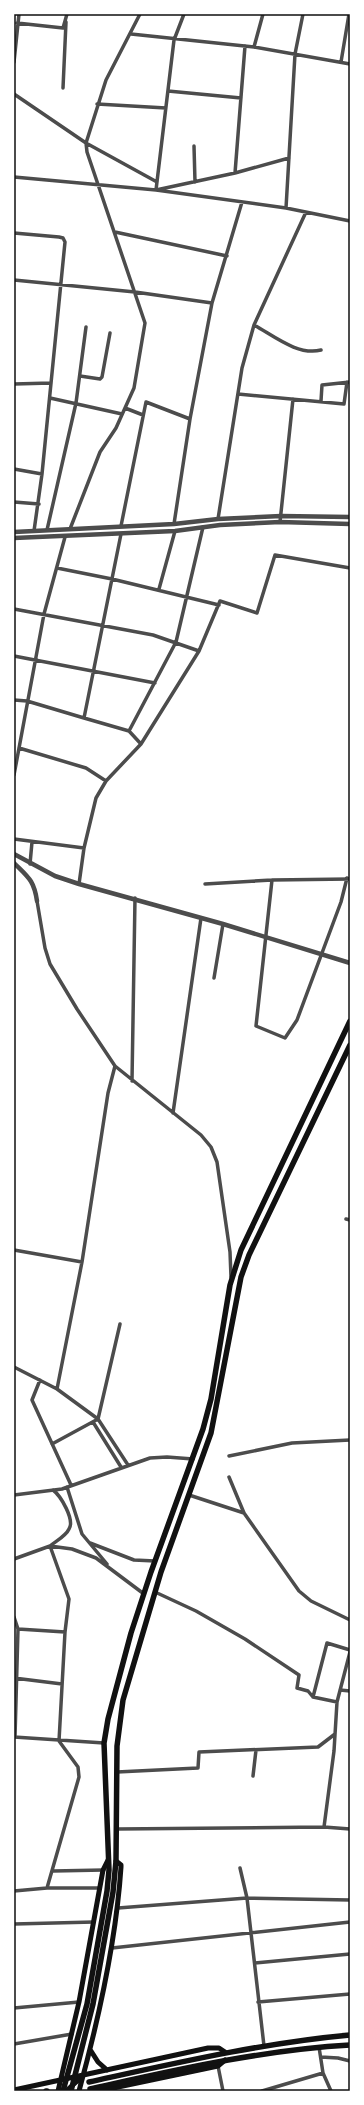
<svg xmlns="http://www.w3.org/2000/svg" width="364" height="2105" viewBox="0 0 364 2105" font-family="'Exo 2',sans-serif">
<rect width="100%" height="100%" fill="#fff"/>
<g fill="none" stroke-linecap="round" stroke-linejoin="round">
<path stroke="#4c4c4c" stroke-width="3.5" d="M184,14L174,40L156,190L235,173L289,158
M17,23L63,28L67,14
M131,34L254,47L350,64
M254,47L263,14
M14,62L19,14
M341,62L349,14
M63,88L66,22
M168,91L241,98
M14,94L86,143L157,182
M97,104L166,108
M194,146L195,182
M235,173L245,46
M14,177L156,190L286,208L350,221
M286,208L295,54L303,14
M115,232L227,256
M14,233L59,237L63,238L65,242L42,474L34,531
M14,280L135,292L212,303
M254,325C274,336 298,356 321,350
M80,376L100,379L102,377L110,333
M14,384L51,383
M238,394L344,404L347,382
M50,398L122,414
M321,401L322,385L350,382
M125,408L143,415
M14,469L42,474
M14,502L39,504
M218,519L242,368L254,325L306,212
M280,522L293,399
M174,524L190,419L212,303L242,202
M121,526L146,402L190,419
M70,529L100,452L116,428L134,388L145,323L87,152L86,143L106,80L140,14
M47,530L76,403L86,327
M57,568L112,579L219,605
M159,589L175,531
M14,609L153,635L199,651
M14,656L155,683
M14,700L27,701L84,718L121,534
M84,718L129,731L176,642L203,527
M129,731L141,744
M19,748L86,768L106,781
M14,775L44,614L65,537
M14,839L84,848
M30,864L32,842
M272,880L256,1026L285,1038L297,1020L341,902L347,878
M79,884L84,848L96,798L106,781L141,744L199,651L220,601L257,613L275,555L350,568
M205,884L272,880L350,879
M37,901L45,948L50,964L77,1009L115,1066
M214,978L223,924
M132,1081L135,898
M173,1113L201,918
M346,1219L350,1220
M14,1250L82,1262
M14,1367L57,1389L98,1419L128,1465
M40,1380L32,1400L71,1485
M57,1389L82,1262L108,1093L115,1066L201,1135L211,1147L217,1162L230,1252L231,1277
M93,1422L121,1467
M52,1444L98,1419L120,1324
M229,1456L292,1443L350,1440
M229,1477L244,1513L299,1591L311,1601L350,1620
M67,1487L82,1534L107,1564
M14,1495L62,1489L150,1458L167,1457L193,1459
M189,1495L244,1513
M90,1543L134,1560L155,1561
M14,1559L50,1546L72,1549L96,1558L144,1594
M155,1592L196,1611L245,1639L299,1675L297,1688L308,1691L313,1697L337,1702
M14,1617L18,1629L15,1737
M18,1629L65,1632
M14,1678L62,1684
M340,1690L350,1691
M313,1697L327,1643L350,1650
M14,1737L104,1743
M117,1772L198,1768L199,1752L318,1747L335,1734
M253,1776L256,1750
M324,1827L334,1751L337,1702L350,1652
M117,1829L324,1827L350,1829
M240,1868L247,1898L264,2046
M53,1871L104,1870
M47,1888L79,1777L78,1767L59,1741L65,1632L69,1599L50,1546C56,1541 66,1536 69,1529C75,1520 61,1496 53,1490
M14,1891L47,1888H100
M118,1908L247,1898L350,1900
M14,1924L94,1922
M112,1948L350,1922
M255,1963L350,1954
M258,2002L350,1994
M14,2008L79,2002
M14,2044L72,2034
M319,2047L323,2073L331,2091
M321,2057L338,2058L350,2061
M218,2066L223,2091
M262,2091L323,2073"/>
<path stroke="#4c4c4c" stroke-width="4.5" d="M14,532L174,524L218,519L281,516L350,517
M14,538L175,531L220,525L280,522L350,524
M14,854L55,876L79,884L223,924L350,963
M14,863C28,877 34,880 37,901"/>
<path stroke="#111" stroke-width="5" d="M91,2051L98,2062L107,2070
M14,2090L208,2048H219L225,2052
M58,2091L79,2002L103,1870L108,1860
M66,2091L83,2076
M79,2091C99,2018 116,1943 121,1867V1865L116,1861
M99,2091L218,2066L225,2060"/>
<path stroke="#111" stroke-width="5.5" d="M89,2082C176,2063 262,2043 350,2035
M90,2089C176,2070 261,2050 350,2045
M46,2091H47
M63,2091L87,2004L107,1891L109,1870L104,1743L108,1719L131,1633L151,1572L203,1429L211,1399L230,1285L241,1250L350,1021
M71,2091L93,2004L113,1892L116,1861L117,1746L123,1700L161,1572L211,1433L241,1277L249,1255L350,1045"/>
</g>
<rect width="364" height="2105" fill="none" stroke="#ffffff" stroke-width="30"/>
<rect x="15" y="15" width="334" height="2075" fill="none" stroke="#111" stroke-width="1.5"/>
</svg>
